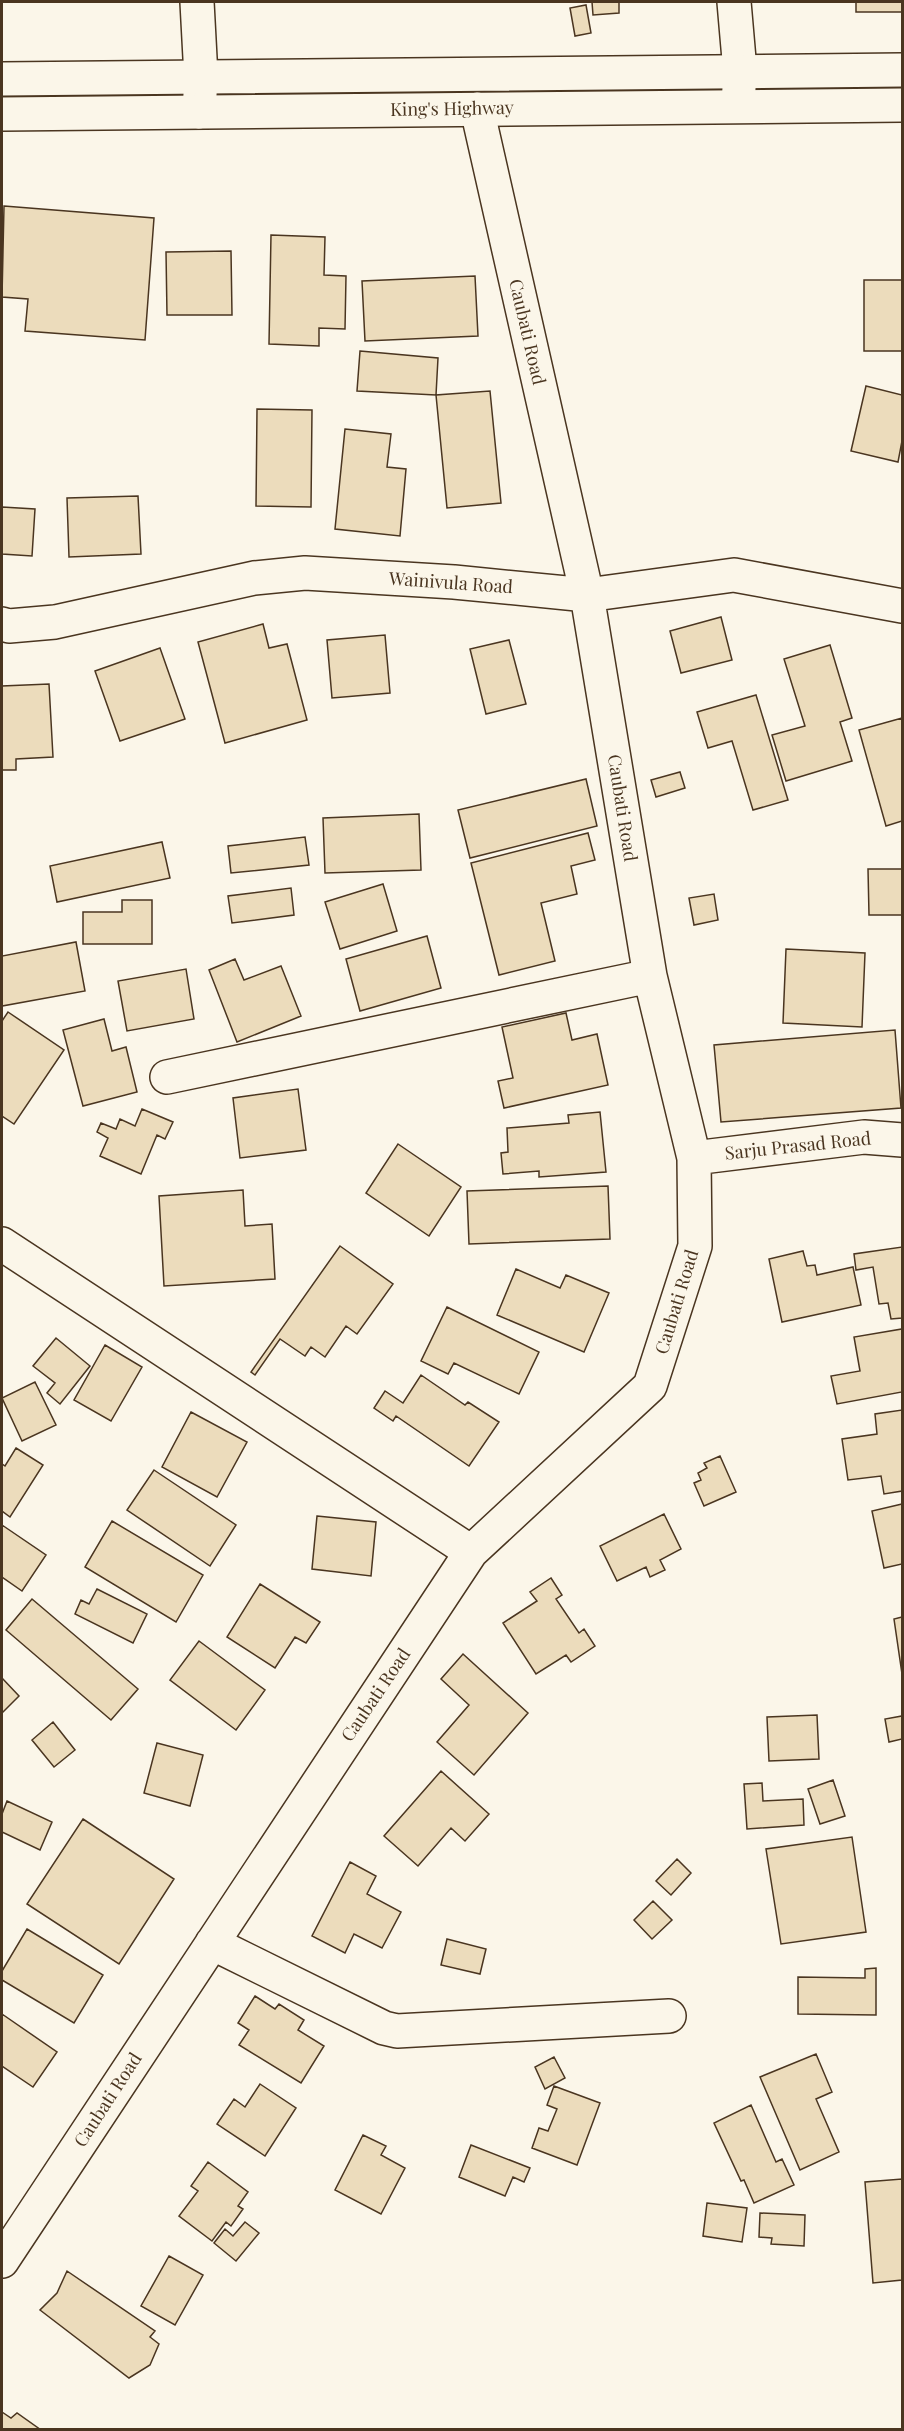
<svg xmlns="http://www.w3.org/2000/svg" width="904" height="2431" viewBox="0 0 904 2431" font-family="'Playfair Display',serif">
<rect width="100%" height="100%" fill="#fbf6e9"/>
<path fill="#ecdcbc" stroke="#4a3520" stroke-width="1.5" d="M592,2H619V13L593,15Z
M856,2H902V12H856Z
M586,5L591,33L575,36L570,8Z
M4,206L154,218L145,340L25,331L28,299L2,297Z
M271,235L325,237L324,275L346,276L345,329L319,328V346L269,344Z
M231,251L232,315H167L166,252Z
M475,276L478,336L365,341L362,281Z
M864,280H902V351H864Z
M360,351L438,358L436,395L357,391Z
M866,386L902,395V441L898,462L851,451Z
M490,391L501,503L447,508L436,395Z
M257,409L312,410L311,507L256,506Z
M345,429L391,434L387,467L406,469L400,536L335,529Z
M138,496L141,554L69,557L67,498Z
M2,507L35,509L32,556L2,554Z
M721,617L732,660L681,673L670,631Z
M263,624L269,648L287,644L307,720L225,743L198,642Z
M385,635L390,693L332,698L327,640Z
M509,640L526,704L486,714L470,649Z
M830,645L852,718L840,722L852,761L786,781L772,735L805,726L784,659Z
M160,648L185,719L120,741L95,671Z
M49,684L53,757L16,759V770H2V686Z
M756,695L788,800L753,810L732,741L708,748L697,712Z
M902,718V821L886,826L859,730Z
M680,772L685,788L656,797L651,780Z
M586,779L597,826L470,858L458,810Z
M419,814L421,870L325,873L323,818Z
M588,833L595,860L571,866L577,894L541,903L555,961L499,975L471,863Z
M305,837L309,865L231,873L228,846Z
M162,842L170,878L57,902L50,866Z
M868,869H902V915H869Z
M383,884L397,931L340,949L325,902Z
M291,888L294,915L232,923L228,896Z
M714,894L718,920L694,925L689,898Z
M122,900H152V944H83V912H122Z
M427,936L441,988L360,1011L346,959Z
M76,942L85,991L2,1006V956Z
M786,949L865,953L862,1027L783,1023Z
M235,959L244,980L281,966L301,1016L237,1042L209,970Z
M186,969L194,1019L127,1031L118,981Z
M8,1012L64,1050L14,1124L2,1116V1021Z
M566,1013L572,1040L597,1034L608,1085L504,1108L498,1081L513,1078L502,1027Z
M104,1019L112,1051L126,1047L137,1092L83,1106L63,1030Z
M895,1030L901,1108L721,1122L714,1045Z
M298,1089L306,1150L240,1158L233,1098Z
M142,1109L173,1122L165,1139L157,1135L141,1174L100,1156L108,1138L97,1132L101,1123L116,1129L120,1119L135,1126Z
M600,1112L606,1172L539,1177V1171L503,1174L501,1153L508,1152L507,1128L569,1123L568,1115Z
M398,1144L461,1187L429,1236L366,1193Z
M608,1186L610,1239L469,1244L467,1191Z
M243,1190L245,1226L272,1224L275,1279L164,1286L159,1196Z
M340,1246L393,1284L357,1334L346,1326L325,1357L311,1347L305,1356L280,1339L255,1375L251,1372Z
M902,1247V1318L891,1319L888,1303L879,1304L873,1267L856,1270L854,1254Z
M803,1251L807,1266L815,1265L817,1275L853,1267L861,1305L782,1322L769,1259Z
M516,1269L560,1288L566,1275L609,1293L584,1352L497,1315Z
M447,1307L539,1352L519,1394L454,1363L448,1374L421,1361Z
M902,1329V1392L837,1404L831,1376L860,1371L854,1337Z
M56,1338L90,1366L60,1404L47,1393L55,1383L33,1366Z
M105,1345L142,1367L111,1421L74,1400Z
M421,1375L465,1405L468,1402L499,1422L469,1466L396,1416L393,1421L374,1408L385,1391L403,1403Z
M35,1382L56,1425L22,1441L2,1398Z
M902,1410V1491L884,1494L881,1476L848,1480L842,1439L877,1434L875,1414Z
M191,1412L247,1442L217,1497L162,1467Z
M16,1448L43,1465L10,1517L2,1511V1464L5,1466Z
M720,1456L736,1492L704,1506L694,1483L701,1480L698,1473L707,1468L704,1463Z
M154,1470L236,1525L210,1566L127,1510Z
M902,1504V1564L884,1568L872,1511Z
M664,1514L681,1549L660,1560L665,1570L650,1577L646,1567L617,1581L600,1546Z
M317,1516L376,1522L371,1576L312,1569Z
M112,1521L203,1575L176,1622L85,1567Z
M2,1525L46,1555L22,1591L2,1577Z
M551,1578L562,1595L556,1599L579,1633L584,1629L595,1646L571,1662L566,1655L536,1674L503,1623L537,1601L530,1592Z
M260,1584L320,1622L306,1643L295,1637L275,1668L227,1637Z
M97,1589L147,1614L133,1643L75,1614L81,1600L89,1604Z
M32,1599L138,1689L111,1720L6,1630Z
M902,1617V1674L894,1619Z
M199,1641L265,1690L236,1730L170,1680Z
M463,1654L528,1713L474,1775L437,1742L469,1705L441,1679Z
M2,1678L19,1696L2,1713Z
M817,1715L819,1759L769,1761L767,1717Z
M902,1716V1739L889,1742L885,1719Z
M53,1722L75,1750L54,1767L32,1740Z
M157,1743L203,1755L190,1806L144,1793Z
M441,1771L489,1814L465,1841L451,1828L418,1866L384,1836Z
M833,1780L845,1816L820,1824L808,1789Z
M762,1783L763,1801L803,1799L804,1825L747,1829L744,1784Z
M7,1801L52,1822L40,1850L2,1832V1814Z
M83,1819L174,1879L119,1964L27,1904Z
M852,1837L866,1932L781,1944L766,1849Z
M677,1859L691,1873L671,1895L656,1881Z
M350,1862L376,1876L367,1894L401,1912L382,1948L354,1934L345,1953L312,1936Z
M653,1901L672,1920L652,1939L634,1920Z
M27,1929L103,1975L74,2023L2,1980V1971Z
M447,1939L486,1949L480,1974L441,1965Z
M876,1968V2015L798,2014V1977L865,1978V1969Z
M255,1996L275,2009L279,2004L304,2020L298,2030L324,2046L301,2083L239,2045L249,2030L238,2023Z
M2,2014L57,2052L33,2087L2,2066Z
M816,2054L832,2092L816,2099L839,2152L800,2170L760,2077Z
M554,2057L565,2078L545,2089L535,2067Z
M260,2084L296,2108L265,2156L217,2124L234,2099L245,2107Z
M554,2086L600,2103L577,2165L532,2148L539,2128L548,2131L557,2109L547,2105Z
M751,2105L776,2162L782,2159L794,2185L754,2203L744,2180L741,2181L714,2123Z
M363,2135L386,2146L381,2155L405,2168L381,2214L335,2190Z
M471,2145L530,2168L524,2182L513,2177L505,2196L459,2177Z
M208,2162L248,2192L238,2206L243,2209L231,2226L226,2222L212,2241L179,2216L198,2191L191,2186Z
M902,2179V2280L873,2283L865,2182Z
M707,2203L747,2208L742,2242L703,2236Z
M760,2213L805,2215L804,2246L771,2244L772,2238L759,2237Z
M245,2222L259,2233L236,2261L214,2243L225,2229L233,2236Z
M169,2256L203,2275L175,2325L141,2306Z
M67,2271L155,2331L150,2337L159,2344L150,2365L129,2378L40,2310L57,2293Z
M2,2412L11,2418L17,2413L41,2430H2Z"/>
<g fill="none" stroke-linecap="round" stroke-linejoin="round">
<g stroke="#4a3520" stroke-width="36">
<path id="minor" d="M197,2L201,77L199,112
M734,2L740,71L738,105
M2,624L9,626L55,622L254,578L305,573L454,582L587,595L734,575L902,606
M167,1077L650,976
M694,1158L864,1137L902,1140
M2,1244L471,1552
M212,1943L384,2028L397,2031L669,2016
M2,2261L471,1552L650,1386L695,1246L694,1158L650,976L587,595L477,109"/>
</g>
<g stroke="#4a3520" stroke-width="36">
<path id="highway" d="M2,79L902,70
M2,114L902,105"/>
</g>
<use href="#minor" stroke="#fbf6e9" stroke-width="33"/>
<use href="#highway" stroke="#fbf6e9" stroke-width="33"/>
</g>
<g text-anchor="middle" stroke-width="4.5" stroke-linejoin="round" paint-order="stroke">
<g font-size="18" fill="#4a3520" stroke="#fbf6e9">
<text transform="translate(452 109) rotate(-1)" y="6">King's Highway</text>
<text transform="translate(527 332) rotate(77)" y="6">Caubati Road</text>
<text transform="translate(451 583) rotate(4)" y="6">Wainivula Road</text>
<text transform="translate(622 808) rotate(81)" y="6">Caubati Road</text>
<text transform="translate(798 1146) rotate(-6)" y="6">Sarju Prasad Road</text>
<text transform="translate(677 1302) rotate(-73)" y="6">Caubati Road</text>
<text transform="translate(376 1695) rotate(-56)" y="6">Caubati Road</text>
<text transform="translate(108 2100) rotate(-57)" y="6">Caubati Road</text>
</g>
</g>
<rect width="904" height="2431" fill="none" stroke="#4a3520" stroke-width="6"/>
</svg>
